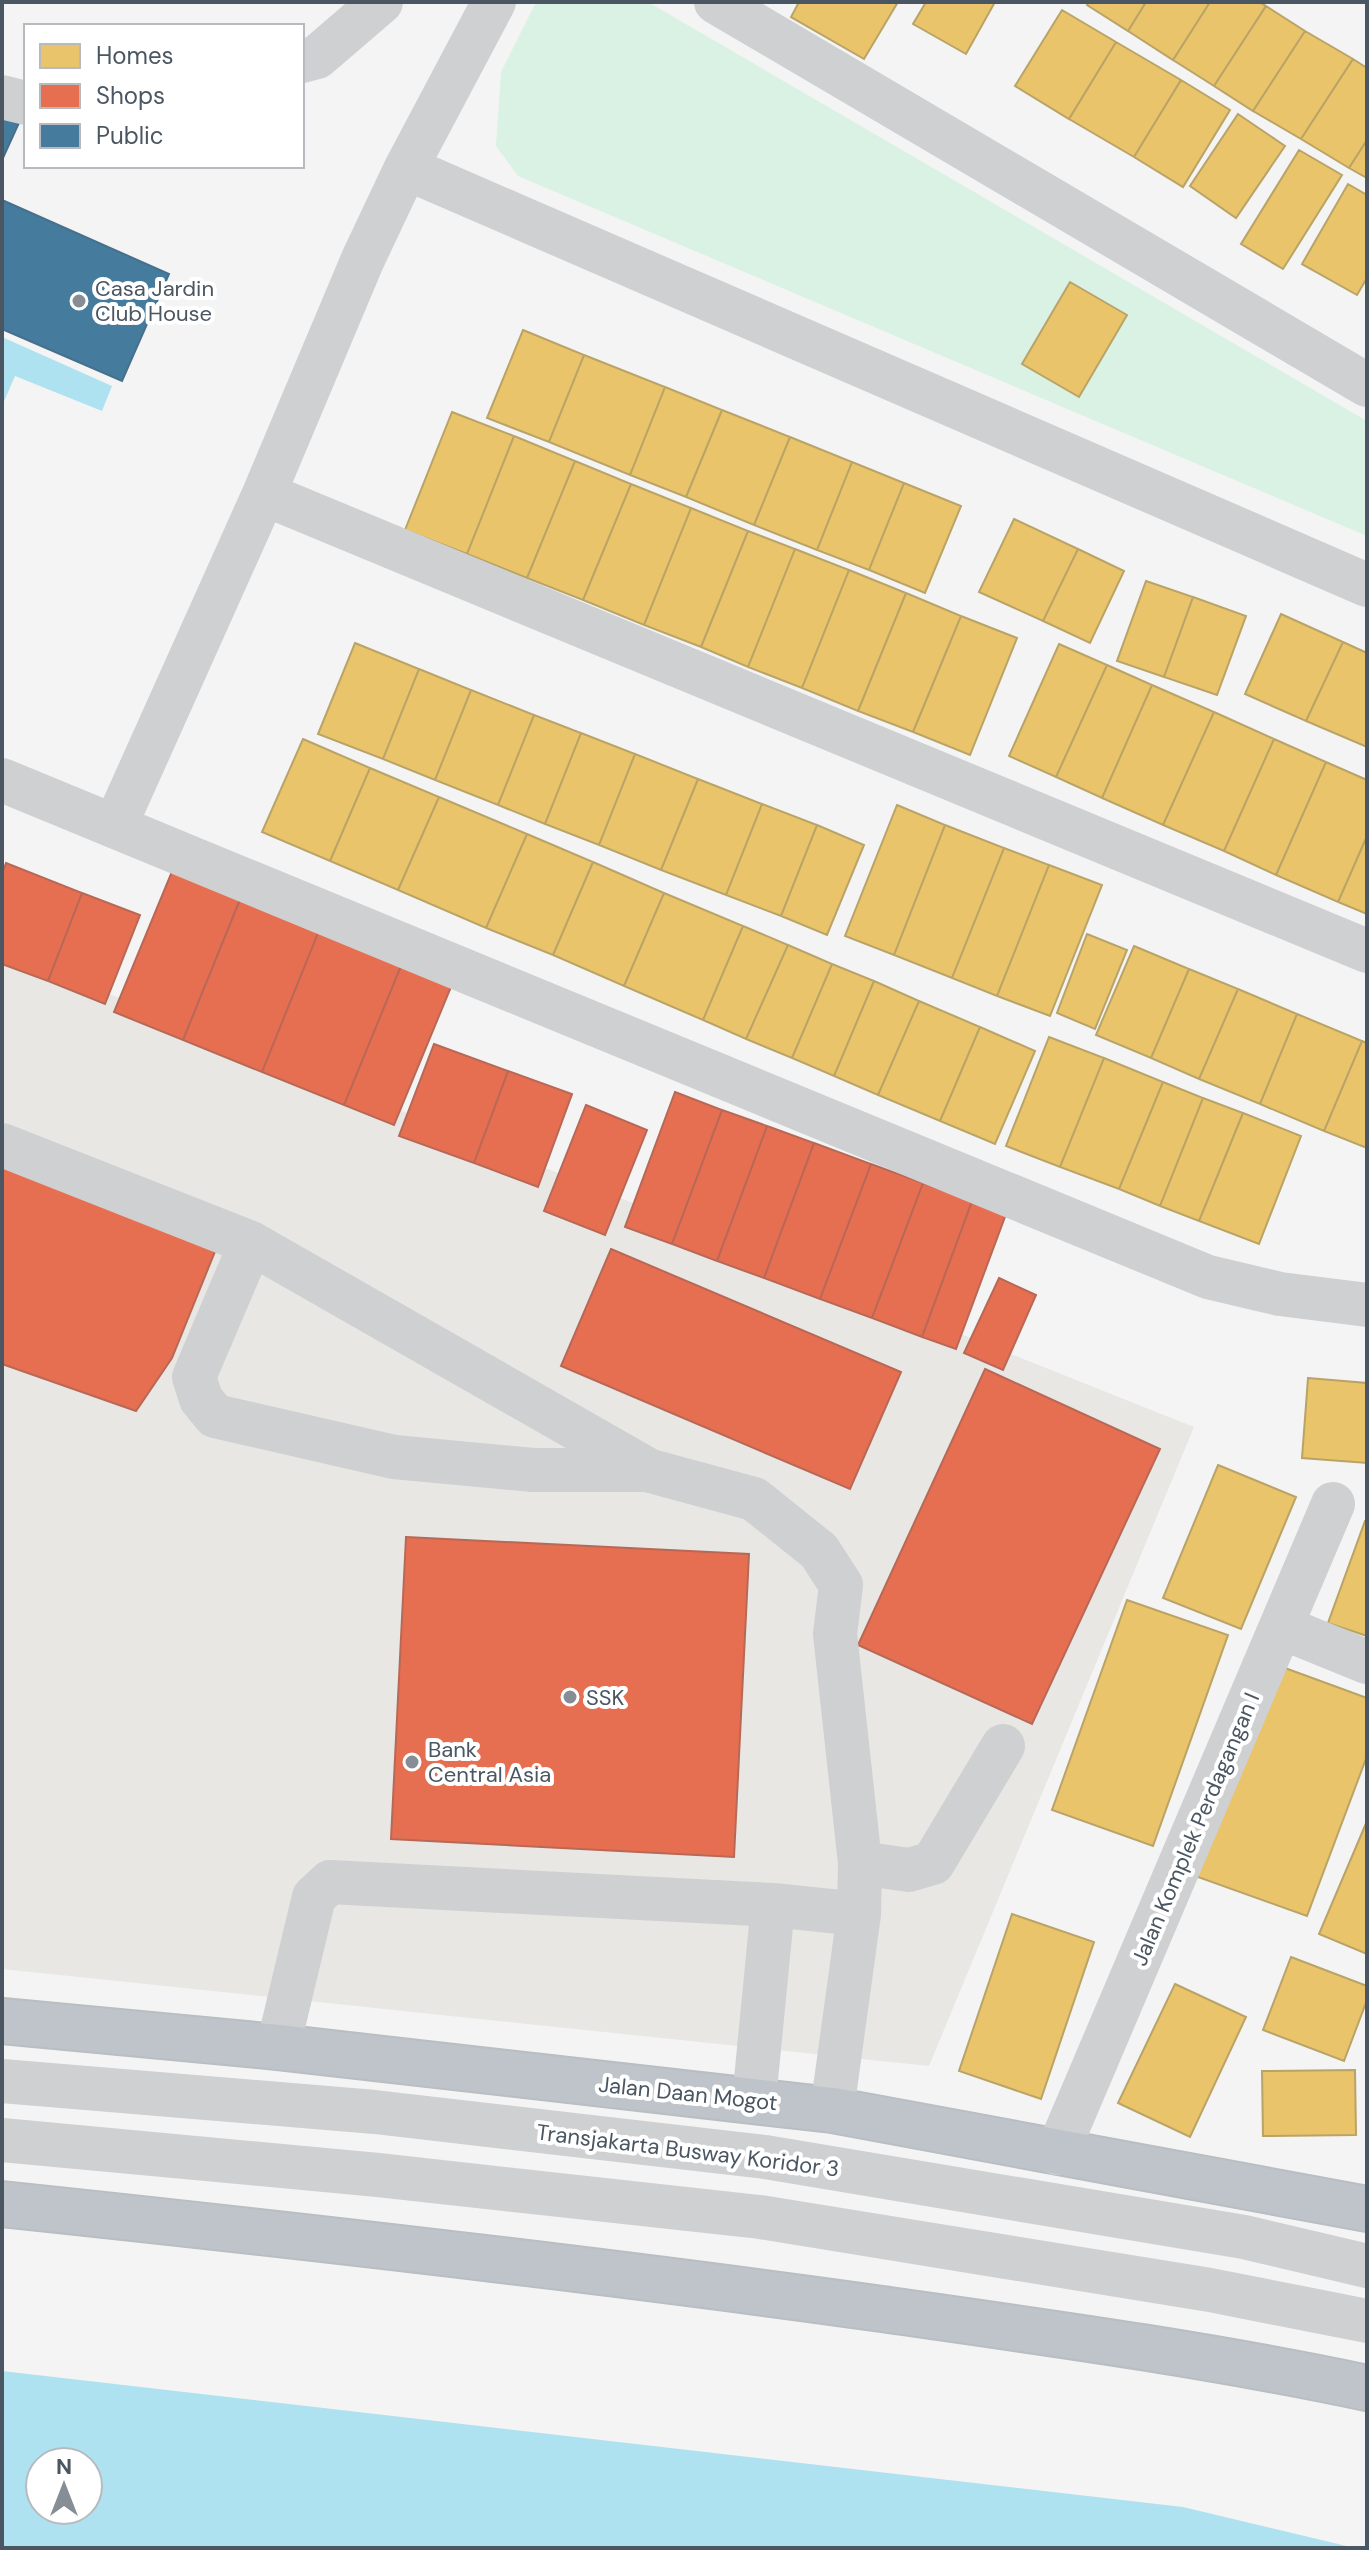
<svg xmlns="http://www.w3.org/2000/svg" width="1369" height="2550" viewBox="0 0 1369 2550" font-family="'DM Sans',sans-serif">
<rect width="100%" height="100%" fill="#f4f4f4"/>
<path fill="#e8e7e3" d="M2,951L1194,1427L929,2066L2,1969Z"/>
<path fill="#d9f2e3" d="M536,2H648L1367,421V536L518,176L496,146L501,72Z"/>
<path fill="#aee2f0" fill-rule="evenodd" d="M2,337L112,386L102,411L15,376L2,406Z
M2,2371L1183,2507L1355,2548H2ZM40,2462H88V2510H40Z"/>
<path fill="#e9c46a" stroke="#b9a367" stroke-width="2" d="M799,2H898L864,59L791,17Z
M926,2H995L966,54L913,24Z
M1089,2H1146L1128,31L1087,5Z
M1146,2H1210L1173,60L1128,31Z
M1210,2H1259L1266,6L1214,86L1173,60Z
M1266,6L1305,31L1253,111L1214,86Z
M1062,10L1116,42L1069,119L1015,86Z
M1305,31L1353,59L1301,139L1253,111Z
M1116,42L1181,80L1134,157L1069,119Z
M1353,59L1367,68V140L1349,168L1301,139Z
M1181,80L1230,110L1183,187L1134,157Z
M1238,114L1285,146L1236,218L1190,186Z
M1367,140V178L1349,168Z
M1299,150L1342,175L1283,269L1241,244Z
M1348,184L1367,195V278L1357,295L1302,264Z
M1070,282L1127,315L1079,397L1022,364Z
M523,330L584,355L549,442L487,418Z
M584,355L665,387L630,475L549,442Z
M665,387L722,410L686,497L630,475Z
M722,410L790,437L754,525L686,497Z
M452,412L514,436L467,554L405,530Z
M514,436L575,461L527,578L467,554Z
M790,437L852,462L817,550L754,525Z
M575,461L631,484L583,600L527,578Z
M852,462L904,483L869,570L817,550Z
M904,483L961,506L925,593L869,570Z
M631,484L691,508L644,625L583,600Z
M691,508L748,531L701,647L644,625Z
M1014,519L1078,549L1043,621L979,592Z
M748,531L795,549L748,667L701,647Z
M795,549L849,570L802,688L748,667Z
M1078,549L1124,571L1090,643L1043,621Z
M849,570L906,593L858,711L802,688Z
M1146,581L1193,597L1164,677L1117,661Z
M906,593L961,616L913,732L858,711Z
M1193,597L1246,616L1217,695L1164,677Z
M1281,614L1343,642L1306,721L1245,694Z
M961,616L1017,638L970,755L913,732Z
M1343,642L1367,653V747L1306,721Z
M355,643L419,669L383,759L318,734Z
M1059,644L1107,665L1056,777L1009,756Z
M1107,665L1152,685L1102,798L1056,777Z
M419,669L471,690L435,780L383,759Z
M1152,685L1214,712L1163,825L1102,798Z
M471,690L534,715L498,805L435,780Z
M1214,712L1274,739L1224,851L1163,825Z
M534,715L581,733L545,824L498,805Z
M581,733L635,754L599,845L545,824Z
M303,739L370,768L330,861L262,832Z
M1274,739L1326,762L1276,875L1224,851Z
M635,754L698,779L661,870L599,845Z
M1326,762L1367,780V836L1338,902L1276,875Z
M370,768L439,797L398,890L330,861Z
M698,779L762,804L726,895L661,870Z
M439,797L527,834L486,928L398,890Z
M762,804L817,825L781,916L726,895Z
M897,805L945,825L894,955L845,936Z
M817,825L864,845L827,935L781,916Z
M945,825L1004,848L952,978L894,955Z
M527,834L593,862L553,955L486,928Z
M1367,836V914L1338,902Z
M1004,848L1049,865L997,996L952,978Z
M593,862L664,893L624,986L553,955Z
M1049,865L1102,885L1050,1016L997,996Z
M664,893L743,926L703,1020L624,986Z
M743,926L788,945L746,1039L703,1020Z
M1087,934L1127,950L1095,1029L1057,1013Z
M788,945L832,964L792,1058L746,1039Z
M1134,946L1189,969L1151,1058L1096,1035Z
M832,964L874,981L834,1076L792,1058Z
M1189,969L1238,989L1199,1079L1151,1058Z
M874,981L919,1001L878,1095L834,1076Z
M1238,989L1297,1014L1260,1104L1199,1079Z
M919,1001L980,1027L940,1121L878,1095Z
M1297,1014L1362,1041L1324,1131L1260,1104Z
M980,1027L1035,1051L995,1144L940,1121Z
M1049,1037L1104,1058L1060,1167L1006,1146Z
M1362,1041L1367,1043V1148L1324,1131Z
M1104,1058L1163,1082L1119,1189L1060,1167Z
M1163,1082L1203,1098L1160,1206L1119,1189Z
M1203,1098L1243,1113L1199,1221L1160,1206Z
M1243,1113L1301,1136L1259,1244L1199,1221Z
M1308,1378L1367,1383V1463L1302,1458Z
M1218,1465L1296,1497L1241,1629L1163,1598Z
M1365,1521H1367V1636L1328,1623Z
M1127,1600L1228,1635L1153,1846L1052,1810Z
M1274,1664L1367,1698V1756L1307,1916L1195,1876Z
M1367,1821V1954L1319,1934Z
M1012,1914L1094,1942L1041,2099L959,2071Z
M1291,1957L1367,1986V2000L1344,2061L1263,2030Z
M1175,1984L1246,2017L1190,2137L1118,2103Z
M1355,2070L1356,2135L1263,2136L1262,2071Z"/>
<path fill="#e76f51" stroke="#b86856" stroke-width="2" d="M6,863L82,893L48,981L2,964V874Z
M173,869L241,897L183,1040L114,1012Z
M82,893L140,915L105,1004L48,981Z
M241,897L320,928L262,1072L183,1040Z
M320,928L403,961L344,1105L262,1072Z
M403,961L453,982L394,1125L344,1105Z
M434,1044L508,1071L474,1163L399,1136Z
M508,1071L572,1094L538,1187L474,1163Z
M675,1092L722,1110L672,1244L625,1227Z
M586,1105L647,1130L605,1235L544,1211Z
M722,1110L767,1126L717,1261L672,1244Z
M767,1126L814,1143L764,1278L717,1261Z
M814,1143L871,1164L820,1299L764,1278Z
M2,1163L216,1249L172,1358L136,1411L2,1364Z
M871,1164L923,1183L872,1318L820,1299Z
M923,1183L972,1201L922,1337L872,1318Z
M972,1201L1006,1214L956,1349L922,1337Z
M611,1249L901,1372L850,1489L561,1366Z
M999,1278L1036,1295L1003,1370L964,1353Z
M985,1369L1160,1449L1032,1724L858,1645Z
M406,1537L749,1554L734,1857L391,1839Z"/>
<path fill="#457b9d" stroke="#46708b" stroke-width="2" d="M2,105L23,114L2,160Z
M2,200L169,274L122,381L2,329Z"/>
<g fill="none" stroke-linecap="round" stroke-linejoin="round">
<g stroke="#b9bec3" stroke-width="48">
<path id="highway" d="M2,2021L278,2047L832,2110L1367,2209
M2,2204C296,2235 589,2268 882,2309C1044,2332 1206,2354 1367,2388"/>
</g>
<path stroke="#ced0d2" stroke-width="44" d="M716,2L1367,385
M302,61L317,57L381,2
M2,97L26,103
M406,168L1367,585
M264,494L1367,951
M2,780L1208,1277L1280,1294L1367,1305
M115,826L264,494L363,259L406,168L494,2
M2,1145L251,1243L645,1468
M251,1243L194,1377L201,1399L215,1416L394,1457L533,1470H647L754,1499L819,1551L841,1585L835,1634L860,1863L859,1914L832,2110
M1281,1627L1367,1662
M860,1863L909,1870L933,1863L1003,1746
M278,2047L314,1897L330,1882L773,1905L859,1914
M2,2081L375,2112L765,2157L1244,2237L1367,2266
M754,2100L773,1905
M2,2140L378,2175L760,2217L1210,2290L1367,2321
M1057,2153L1333,1504"/>
<use href="#highway" stroke="#bec4c9" stroke-width="44"/>
</g>
<g fill="#868d94" stroke="#fff" stroke-width="3">
<circle cx="79" cy="301" r="8"/>
<circle cx="570" cy="1697" r="8"/>
<circle cx="412" cy="1762" r="8"/>
</g>
<g text-anchor="middle" stroke-width="8" stroke-linejoin="round" paint-order="stroke">
<g font-size="22" fill="#4a5661" stroke="#fff" text-anchor="start">
<text x="95" y="296">Casa Jardin<tspan x="95" dy="25">Club House</tspan></text>
<text x="586" y="1705">SSK</text>
<text x="428" y="1757">Bank<tspan x="428" dy="25">Central Asia</tspan></text>
</g>
<g font-size="22" fill="#4a5661" stroke="#fff">
<text transform="translate(1195 1829) rotate(-67)" y="8">Jalan Komplek Perdagangan I</text>
<text transform="translate(688 2093) rotate(6)" y="8">Jalan Daan Mogot</text>
<text transform="translate(688 2150) rotate(7)" y="8">Transjakarta Busway Koridor 3</text>
</g>
</g>
<rect width="1369" height="2550" fill="none" stroke="#4a5661" stroke-width="8"/>
<rect x="24" y="24" width="280" height="144" fill="#ffffff" stroke="#b7bbc0" stroke-width="2"/>
<rect x="40" y="44" width="40" height="24" fill="#e9c46a" stroke="#b7bbc0" stroke-width="2"/>
<text x="96" y="64" font-size="24" fill="#4a5661">Homes</text>
<rect x="40" y="84" width="40" height="24" fill="#e76f51" stroke="#b7bbc0" stroke-width="2"/>
<text x="96" y="104" font-size="24" fill="#4a5661">Shops</text>
<rect x="40" y="124" width="40" height="24" fill="#457b9d" stroke="#b7bbc0" stroke-width="2"/>
<text x="96" y="144" font-size="24" fill="#4a5661">Public</text>
<g transform="translate(64 2486)"><circle r="38" fill="#ffffff" stroke="#b7bbc0" stroke-width="2"/>
<path d="M0-6L14 30L0 20L-14 30Z" fill="#868d94"/>
<text y="-12" font-size="22" font-weight="bold" text-anchor="middle" fill="#4a5661">N</text>
</g>
</svg>
